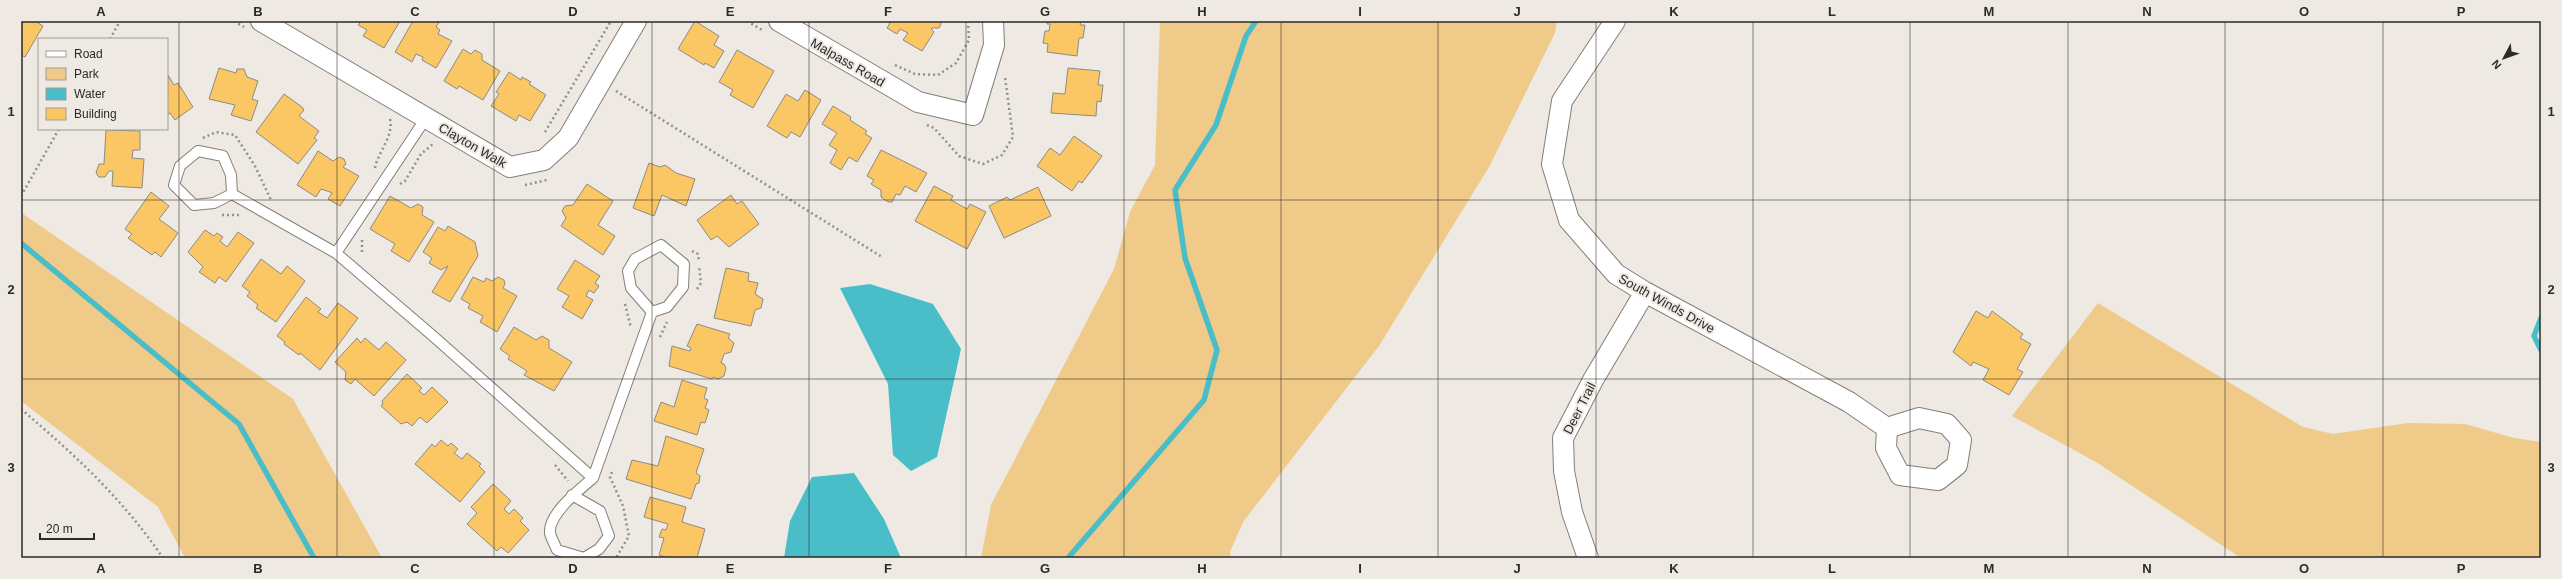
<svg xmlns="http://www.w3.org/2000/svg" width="2562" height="579" viewBox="0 0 2562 579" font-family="Arial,sans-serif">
<rect width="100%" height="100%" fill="#eee9e2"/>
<path fill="#efca89" d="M1160,21H1557L1555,33L1489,167L1379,346L1243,522L1230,552L1231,558H981L991,505L1114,269L1130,212L1155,165Z
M23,214L293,399L382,558H185L158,507L21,401Z
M2098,303L2303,427L2333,434L2408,423L2465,424L2514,438L2541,442V558H2241L2096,462L2012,416Z"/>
<path fill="#49bdc8" d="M870,284L933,304L961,349L937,457L911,471L893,455L888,384L840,288Z
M854,473L884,519L901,558H784L790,521L812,477Z"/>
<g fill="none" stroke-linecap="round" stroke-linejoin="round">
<path stroke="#49bdc8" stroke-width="5.5" d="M21,243L239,424L314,558
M2541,318L2534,336L2541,350
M1068,558L1204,400L1217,350L1185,258L1175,190L1216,125L1246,36L1256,21"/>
</g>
<path fill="#fbc664" stroke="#8e8a83" d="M21,21H35L43,26L25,57L21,55Z
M357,21H400L384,48L363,36L367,30L358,25L360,23Z
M413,21H440L436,27L440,30L438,34L452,41L436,68L422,60L423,57L416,54L412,62L395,52Z
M695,21L719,36L714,45L724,51L714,68L705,63L704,65L678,49Z
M886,21H940L941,24L939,28H932L931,29L934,32L922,51L903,40L908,33L900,29L897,34L887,28L890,23Z
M1047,21H1081L1080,25H1085L1083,38H1079L1077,56L1047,52L1048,44L1043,43L1045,31H1049L1050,24H1047Z
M463,49L471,54L475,50L482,54V60L500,71L483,100L459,86L457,89L444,81Z
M737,50L774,71L753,108L730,95L733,90L719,82Z
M219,68L236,73L237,69H244L247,77L258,81L252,99L258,101L251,121L231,115L235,105L209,99Z
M1068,68L1100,71L1098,85H1103L1101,102L1097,101L1096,116L1051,113L1053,93L1065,94Z
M509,72L521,80L522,77L531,82L529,84L546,95L530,121L519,115L516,121L491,106L499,94L496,92Z
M168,75L174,85L178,83L193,107L175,120L170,113L167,115Z
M805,90L821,100L800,137L791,132L787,138L767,126L786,94L798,101Z
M284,94L302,107L304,110L299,116L319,131L314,138L317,140L298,164L256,132Z
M833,106L851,117L850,120L867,131L865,134L872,138L857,162L849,157L841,170L830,163L837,150L829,145L837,133L822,124Z
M106,130L140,131V150H133L132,158L144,159L142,188L112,186L113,171H109L105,177H99L96,173L99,164H104Z
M1074,136L1102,156L1082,183L1079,181L1072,191L1037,166L1050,148L1060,155Z
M881,150L927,173L916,192L905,186L900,195L896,194L892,202H888L881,197V190L871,184L874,180L867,176Z
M318,151L333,161L339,157L344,159L346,164L343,167L359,176L340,206L328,199L332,193L330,192L321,189L316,197L297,185Z
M649,163L660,167L665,165L676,173L695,179L686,206L662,195L654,216L633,208Z
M587,184L613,201L598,225L615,236L603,255L561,226L566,218L562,211L565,206L573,205Z
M934,186L953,196L951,200L967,209L970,204L986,212L967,249L915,221Z
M1038,187L1051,216L1004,238L989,206L1007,197L1010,200Z
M151,192L169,206L159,219L178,233L161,257L155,252L152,255L128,238L132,234L125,229Z
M731,195L737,204L742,201L759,224L729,247L717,236L711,240L697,220Z
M390,196L411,208L418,204L423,207L422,215L434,222L409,262L391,251L395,244L370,229Z
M448,226L475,242L478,256L450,302L432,292L448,266L441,270L429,263L432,258L423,252L438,227L445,231Z
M205,230L214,236L217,233L223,237L220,241L227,247L238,232L254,243L226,282L219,277L215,283L199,272L203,267L188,252Z
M261,259L281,274L287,266L305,281L276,322L256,308L258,305L247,296L250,292L242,286Z
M575,260L600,276L595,283L599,286L594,293L589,290L586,296L593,300L582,319L562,307L569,296L557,289Z
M726,268L749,273L748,281L758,283L755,294L763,299L761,308L755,310L751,326L714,318Z
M473,277L484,282L486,278L492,281L498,277L504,280L505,284L503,288L517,296L497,332L480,322L483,316L468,308L470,304L461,299Z
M306,297L321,309L318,312L327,318L338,303L358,318L320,370L300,353L299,355L284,344L285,342L277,336Z
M1976,311L1988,318L1992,311L2023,334L2020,338L2031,344L2017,369L2023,372L2009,395L1983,380L1989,369L1973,362L1971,366L1953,352Z
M697,324L730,334L728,338L734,343L731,352L724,354L721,363L724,364L726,368L724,376L718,379L713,377L712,379L669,366L672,346L690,351L691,348L687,346Z
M514,327L536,340L542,336L549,340V348L572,362L554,391L524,375L527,371L508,359L510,356L500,349Z
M357,338L361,343L365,338L379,350L386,342L406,360L374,396L355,379L351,384L345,380L346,372L335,362Z
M407,374L422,388L419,391L424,395L432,387L448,402L427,423L420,417L412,426L407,422L401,424L381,406L383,403L382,401Z
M682,380L707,388L704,398L708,400L705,408L709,410L705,423L701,422L697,435L654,421L661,402L674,407Z
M666,436L704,449L696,473L700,476L699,483L696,484L691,499L626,479L632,460L658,466Z
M441,440L448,446L451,443L458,449L454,453L462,459L467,453L481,464L479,466L485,472L460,502L415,464L432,444L435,447Z
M493,484L511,501L504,509L509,514L514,509L523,518L520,521L529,530L508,553L501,547L497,551L467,524L477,513L471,507Z
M650,497L686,507L682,522L705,529L697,558H668L659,555L664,538L659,537L662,529L666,530L668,524L644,517Z"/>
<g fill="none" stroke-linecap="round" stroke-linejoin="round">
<g stroke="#837f78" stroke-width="12">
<path id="lane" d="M426,118L336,253L433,336L593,478L652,312L631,288L628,271L635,259L661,245L684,264L683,287L667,307L652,312
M232,194L231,175L223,156L198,151L180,166L174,185L194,205L214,203L232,194L336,253
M572,495L600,511L609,536L599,549L584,558L557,550C555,545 551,538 550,533C548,514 580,489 593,478"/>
</g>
<g stroke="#837f78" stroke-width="22">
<path id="street" d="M261,21L510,167L544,160L568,138L636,21
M779,21L918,102L973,115L994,45L993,21
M1615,21L1562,101L1552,164L1569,220L1616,274L1645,292L1849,402L1887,428L1919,418L1947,424L1961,440L1957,465L1938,480L1900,475L1886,448L1887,428
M1588,558L1572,512L1564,471L1563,438L1593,380L1645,292"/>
</g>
<path stroke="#928e89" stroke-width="2.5" stroke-dasharray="2 3" stroke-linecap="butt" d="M234,21L244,27
M747,21L762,30
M110,39L120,21
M895,65L915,74L938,75L956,63L969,40L968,21
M616,91L882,257
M927,125L934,128L959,156L983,164L1002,155L1013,137L1005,77
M545,132L611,21
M203,138L216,132L235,135L255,166L271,200
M375,168C378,152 394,136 390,119
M400,184L405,181L421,154L433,144
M525,185L547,180
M21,196L59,129
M222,215H239
M362,240V255
M692,251L698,254L699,261
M697,289L701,283L699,266
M625,304L631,328
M660,337L667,322
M21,409C76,456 122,498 163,558
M555,465L568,481
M612,472L610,477L623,506L629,536L616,558"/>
<use href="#lane" stroke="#fff" stroke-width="10"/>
<use href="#street" stroke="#fff" stroke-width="20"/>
</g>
<path fill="none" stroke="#2c2a27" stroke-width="1" stroke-opacity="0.55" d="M179,21V558M337,21V558M494,21V558M652,21V558M809,21V558M966,21V558M1124,21V558M1281,21V558M1438,21V558M1596,21V558M1753,21V558M1910,21V558M2068,21V558M2225,21V558M2383,21V558M21,200H2541M21,379H2541"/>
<g text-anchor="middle" stroke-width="4" stroke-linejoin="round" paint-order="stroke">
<g font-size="13" fill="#2c2a27" stroke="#eee9e2">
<text transform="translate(848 62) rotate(30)" y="5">Malpass Road</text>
<text transform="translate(473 145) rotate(30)" y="5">Clayton Walk</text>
<text transform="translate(1667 303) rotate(29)" y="5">South Winds Drive</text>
<text transform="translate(1579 408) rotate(-63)" y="5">Deer Trail</text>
</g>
</g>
<rect width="2562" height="579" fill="none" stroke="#eee9e2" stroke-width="44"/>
<rect x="38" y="38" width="130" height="92" fill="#eee9e2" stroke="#a09d97"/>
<rect x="46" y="51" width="20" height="6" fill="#ffffff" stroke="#a09d97"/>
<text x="74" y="58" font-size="12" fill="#2c2a27">Road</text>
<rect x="46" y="68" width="20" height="12" fill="#efca89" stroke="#a09d97"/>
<text x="74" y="78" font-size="12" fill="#2c2a27">Park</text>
<rect x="46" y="88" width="20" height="12" fill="#49bdc8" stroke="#a09d97"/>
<text x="74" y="98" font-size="12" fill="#2c2a27">Water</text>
<rect x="46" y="108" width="20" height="12" fill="#fbc664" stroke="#a09d97"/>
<text x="74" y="118" font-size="12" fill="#2c2a27">Building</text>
<g transform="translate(2504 58) rotate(229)" stroke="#eee9e2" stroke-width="3" paint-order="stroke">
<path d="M0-3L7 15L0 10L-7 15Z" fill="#2c2a27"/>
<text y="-6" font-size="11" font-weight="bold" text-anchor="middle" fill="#2c2a27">N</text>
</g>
<path d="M40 533v6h54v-6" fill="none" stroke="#2c2a27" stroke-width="2"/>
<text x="46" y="533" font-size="12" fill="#2c2a27" stroke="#eee9e2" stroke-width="3" paint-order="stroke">20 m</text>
<rect x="22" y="22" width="2518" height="535" fill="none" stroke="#2c2a27" stroke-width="1.5"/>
<g font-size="13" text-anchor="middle" font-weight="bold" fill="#2c2a27">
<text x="101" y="16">A</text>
<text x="258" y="16">B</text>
<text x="415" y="16">C</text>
<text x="573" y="16">D</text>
<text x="730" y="16">E</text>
<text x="888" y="16">F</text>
<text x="1045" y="16">G</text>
<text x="1202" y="16">H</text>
<text x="1360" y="16">I</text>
<text x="1517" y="16">J</text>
<text x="1674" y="16">K</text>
<text x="1832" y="16">L</text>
<text x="1989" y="16">M</text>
<text x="2147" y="16">N</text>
<text x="2304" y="16">O</text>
<text x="2461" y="16">P</text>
<text x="11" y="116">1</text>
<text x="2551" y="116">1</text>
<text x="11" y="294">2</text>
<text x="2551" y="294">2</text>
<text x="11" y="472">3</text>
<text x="2551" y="472">3</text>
<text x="101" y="573">A</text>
<text x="258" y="573">B</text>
<text x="415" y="573">C</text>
<text x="573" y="573">D</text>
<text x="730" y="573">E</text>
<text x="888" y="573">F</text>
<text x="1045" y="573">G</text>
<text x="1202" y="573">H</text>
<text x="1360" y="573">I</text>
<text x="1517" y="573">J</text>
<text x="1674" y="573">K</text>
<text x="1832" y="573">L</text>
<text x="1989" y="573">M</text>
<text x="2147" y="573">N</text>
<text x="2304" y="573">O</text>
<text x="2461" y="573">P</text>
</g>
</svg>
